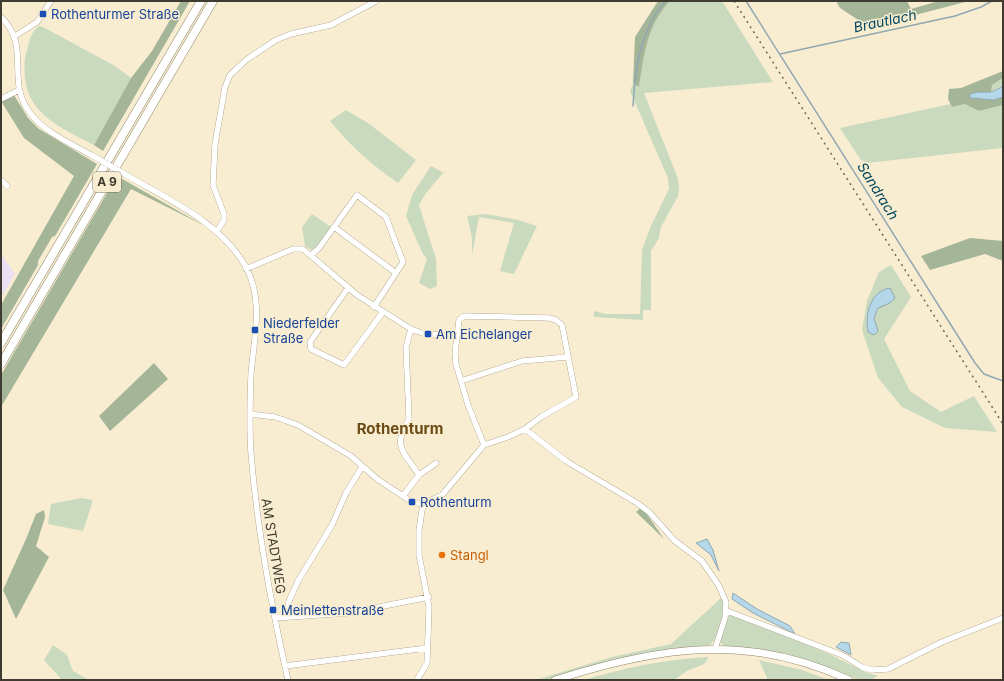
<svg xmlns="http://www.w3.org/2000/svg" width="1004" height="681" viewBox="0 0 1004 681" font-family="Inter,sans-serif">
<rect width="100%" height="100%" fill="#f8edd0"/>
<path fill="#eadff3" d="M1,254L15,274L1,298Z"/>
<path fill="#cadabf" d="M670,1H722L773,82L644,93L678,179L679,188L678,196L661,227L659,238L651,251V310H643V320L594,317V311L605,314H640L642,250L650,228L669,189L668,178L630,91L633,83L639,86C644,55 647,25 670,1Z
M39,26L43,27L115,66L131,78L94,145C65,130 28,115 25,78C24,68 24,59 27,50C29,42 31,31 39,26Z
M1003,78V86L991,93L992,85Z
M950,104L952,107L965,104L979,111L1003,105V148L867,163L860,159L840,128Z
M346,110L368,123L416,160L398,183C372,165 350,146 330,121Z
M431,166L446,174L444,172L426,193L419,205L436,259L437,286L430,289L419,283L427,259L423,254L406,216L412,195Z
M312,214L331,227L318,246L312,250L305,246L302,227Z
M486,214L518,220L537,226L514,274L500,271L514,223L479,217L472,255V238L467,216Z
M891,265L911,297L884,339L910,391L941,412L974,396L997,432L945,428L902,407L878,378L862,330L867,301L879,272Z
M81,498L93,500L83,531L48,524L51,504Z
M721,598C728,608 719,637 710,645L648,652L590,666L546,680H535L612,657L671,644Z
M731,614L827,653L865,672L878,676L871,680H859L818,664L783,654L724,646L719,641L729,615Z
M53,645L67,655L73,671L89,680H62L44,660Z
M709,657L704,664L687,671L674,680H583C624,668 666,659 709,657Z
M759,660L802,670L829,680H768Z"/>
<path fill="#a4b598" d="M181,1H190L103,151L94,145L131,78L152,51Z
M658,1H670C647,25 644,55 639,87L633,83L635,37Z
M836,1H907L911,9L939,1H969L869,27L840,8Z
M1003,71V78L992,85L991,93L977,92L994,100L1003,97V105L979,111L965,104L952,107L948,99L949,89L961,88Z
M14,95L28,118L39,129L97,164L55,236L52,237L38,261V265L1,329V305L74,176L24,138L1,101Z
M117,176L203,225L131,189L1,407V375Z
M970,238L1003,241V261L985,254L930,270L921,256Z
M154,363L168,379L110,431L99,416Z
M642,507L664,539L636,512Z
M44,510L45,517L36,546L49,557L16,619L3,590L26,539L36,514Z"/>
<path fill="#b4d7e9" stroke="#91a8b2" d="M1003,86V97L994,100L970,98V94C985,89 987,97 1003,86Z
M890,288L895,298L890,303L878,308L874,318L878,331L874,335L868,332C865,313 870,292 890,288Z
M707,539L713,550L719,571L711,555L696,543Z
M733,593L757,609L790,626L795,634L753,613L732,599Z
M841,642L849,643L851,655L836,647Z"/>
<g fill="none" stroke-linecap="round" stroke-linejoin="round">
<path stroke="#91a8b2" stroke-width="1.5" d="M746,1L975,363L984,374L1003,381
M780,54L955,16L981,7L992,1
M633,106C635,68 640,31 665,1"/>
<g stroke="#91866b" stroke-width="6">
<path id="minor" d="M1,17C32,47 5,80 30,113C45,133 72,144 93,156
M15,36L37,22L51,1
M1,99L19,90
M128,176C171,201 220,222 246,267C264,301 254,338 251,374C250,400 249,427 251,453C257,529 271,605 288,680
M1,180L7,186
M334,227L396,273
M217,231L224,220V214L213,185L215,144L225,87L230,75L246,60L276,40L291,34L331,25L376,1
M311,255L319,248L357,195L386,217L403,262L374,307
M246,269L293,249H303L357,295L411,329L422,333L457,337L455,353L456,364L468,405L484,445
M348,288L310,342L311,349L344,365L383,312
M457,337L459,320L464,316L549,318L556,320L562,325L576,397L541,417L525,429
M461,381L522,361L568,357
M250,414L275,417L298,425L351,456L377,479L412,502L423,504L442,495L484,445L508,437L525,429L566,461L637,503L649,512L675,541L702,561L719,586L726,602L725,618L715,649
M419,475L436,463
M403,496L419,475C403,451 392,447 409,419L406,347L411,329
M727,611L842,655L862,667L872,670L888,669L942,642L1003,618
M288,617L289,601L298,581L332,525L346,493L362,467
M275,618L349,613L429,597
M285,666L427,648
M417,680L427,663L429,607L419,555V530L423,504"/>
</g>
<g stroke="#91866b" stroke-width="8">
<path id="major" d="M555,680C658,647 748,632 849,680"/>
</g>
<g stroke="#91866b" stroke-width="9">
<path id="highway" d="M1,343L201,1
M1,364L213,1"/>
</g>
<use href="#minor" stroke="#fff" stroke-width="5.5"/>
<use href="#major" stroke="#fff" stroke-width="7"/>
<use href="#highway" stroke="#fff" stroke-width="8"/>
<path stroke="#6e6858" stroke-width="1.5" stroke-dasharray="2 4" stroke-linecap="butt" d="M734,1L1003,424"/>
<g stroke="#91866b" stroke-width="6" stroke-linecap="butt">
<path id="minor-bridge" d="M93,156L128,176"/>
</g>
<use href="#minor-bridge" stroke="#fff" stroke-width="5.5"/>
</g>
<g fill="#1a4fb4" stroke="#f8edd0" stroke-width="1.5">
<rect x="39" y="10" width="8" height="8" rx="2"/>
<rect x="251" y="326" width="8" height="8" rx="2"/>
<rect x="424" y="330" width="8" height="8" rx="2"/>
<rect x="408" y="498" width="8" height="8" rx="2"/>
<rect x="269" y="606" width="8" height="8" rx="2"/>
</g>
<circle fill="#e8710a" stroke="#f8edd0" stroke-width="1.5" cx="442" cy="555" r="4"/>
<g text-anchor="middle" stroke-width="3" stroke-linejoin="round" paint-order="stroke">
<rect fill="#f8edd0" stroke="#777060" stroke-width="1" x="93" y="172" width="28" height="20" rx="3"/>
<g font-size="12" font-weight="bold" fill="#403b30">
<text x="107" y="186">A 9</text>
</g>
<g font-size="13" fill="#164399" stroke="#f8edd0" text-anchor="start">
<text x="51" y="19">Rothenturmer Straße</text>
<text x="263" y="328">Niederfelder<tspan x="263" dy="15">Straße</tspan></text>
<text x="436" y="339">Am Eichelanger</text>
<text x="420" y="507">Rothenturm</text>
<text x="281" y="615">Meinlettenstraße</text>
</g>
<g font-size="13" fill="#403b30" stroke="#f8edd0">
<text transform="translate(274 546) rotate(81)" y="5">AM STADTWEG</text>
</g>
<g font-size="13" fill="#c56008" stroke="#f8edd0" text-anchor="start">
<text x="450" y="560">Stangl</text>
</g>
<g font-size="14" font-style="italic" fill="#004760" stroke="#f8edd0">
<text transform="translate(885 21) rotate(-12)" y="5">Brautlach</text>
<text transform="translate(878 191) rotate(58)" y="5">Sandrach</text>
</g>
<g font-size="15" font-weight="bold" fill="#6b4c16" stroke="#f8edd0">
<text x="400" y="434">Rothenturm</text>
</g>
</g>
<rect width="1004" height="681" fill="none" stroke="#403b30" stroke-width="4"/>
</svg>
